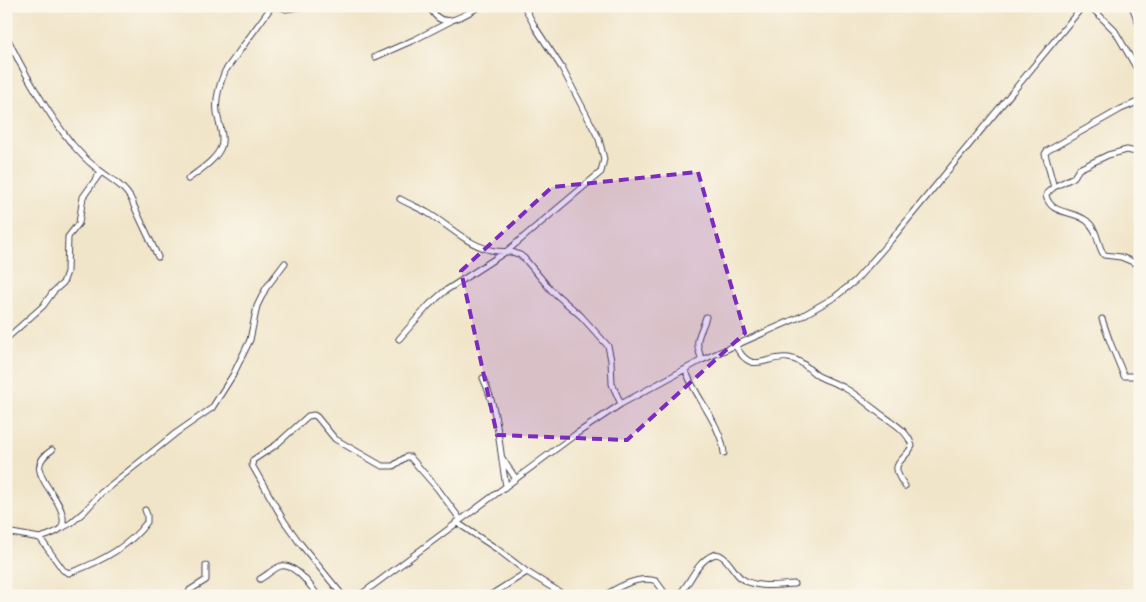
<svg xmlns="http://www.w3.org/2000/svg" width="1146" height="602" viewBox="0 0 1146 602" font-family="'Comic Neue',sans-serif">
<rect width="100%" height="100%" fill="#fbf7ec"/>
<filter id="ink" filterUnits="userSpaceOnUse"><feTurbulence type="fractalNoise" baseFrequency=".02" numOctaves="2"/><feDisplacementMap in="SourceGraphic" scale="10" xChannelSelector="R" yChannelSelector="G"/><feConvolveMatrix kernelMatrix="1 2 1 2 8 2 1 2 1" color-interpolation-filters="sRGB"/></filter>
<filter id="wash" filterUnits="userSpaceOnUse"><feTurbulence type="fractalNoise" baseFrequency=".0096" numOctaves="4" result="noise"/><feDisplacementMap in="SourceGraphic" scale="20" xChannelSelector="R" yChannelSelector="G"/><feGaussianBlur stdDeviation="1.12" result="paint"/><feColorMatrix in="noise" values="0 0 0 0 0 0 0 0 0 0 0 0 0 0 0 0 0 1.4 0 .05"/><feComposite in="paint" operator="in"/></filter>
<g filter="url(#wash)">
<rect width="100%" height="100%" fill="#f1e5c9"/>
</g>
<g filter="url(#ink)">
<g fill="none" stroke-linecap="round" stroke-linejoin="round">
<g stroke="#413f50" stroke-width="7">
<path id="minor" d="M277,6L286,9L304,6
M430,6C440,33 463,16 480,6
M1090,6L1115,31L1140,74
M1132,6L1140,27
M6,35C22,70 48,114 72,144C79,152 86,160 94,166C109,179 128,186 134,206L158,257
M375,57L416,39L451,21
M1140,101L1121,109L1047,151L1045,154L1053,184L1054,187L1047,193L1046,196C1052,216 1072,209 1087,221C1099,231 1096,243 1104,255L1121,257L1140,265
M188,179C200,170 216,160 221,147C225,136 218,123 217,112C215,99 220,83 225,71L272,6
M1054,187L1074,177L1079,169L1108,155L1127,150L1140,153
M400,199C409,204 419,208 428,213C448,225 464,242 487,249C501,254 513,248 524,258L551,290L581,316L608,346L611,360L612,384L621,404
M1102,319L1110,342L1124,376H1134L1140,373
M6,339L43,306L53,292L63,283L67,272L68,237L79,223L83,197L101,172
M399,339L429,305L445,291L507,251L601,172L604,159L599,139L562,68L535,27L524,6
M735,345C753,378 766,354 789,358C802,360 808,369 818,376C826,380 835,383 843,387C854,393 864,401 874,409C888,421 906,427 912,446C903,464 887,461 905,486
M702,360C693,338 700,337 706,317
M685,369C695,397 721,424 724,453
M483,378C499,412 499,449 506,486
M502,458L516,479
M456,522L497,549L527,572L566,596
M62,528L71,523L85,511L101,493L176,433L212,408L233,375L250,340L257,306L266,288L285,263
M6,532L40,538L63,570L69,573C98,563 129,547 147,522V515L145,510
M40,538C46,536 57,533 61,528C64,525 63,521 63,517C59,491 20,470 52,450
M260,579C266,576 274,568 281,566C295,563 311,586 318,596
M187,596L190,590L206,580V566
M343,596L299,542L284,521L252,465L253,460L276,445L308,416L314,415L317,417L335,439L382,466H393L406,457H410L437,488L460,519
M359,596L576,434L621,404L702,360L802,316L835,297L855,281L891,240L1083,6
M489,596L527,572
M604,596C619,586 639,575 656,581L667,596
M678,596C690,584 696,562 713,555C724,550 733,572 741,578C756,589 777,585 794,584"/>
</g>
<use href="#minor" stroke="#fff" stroke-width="5"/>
</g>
</g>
<path fill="#7b2cbf" fill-opacity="0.2" stroke="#7b2cbf" stroke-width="4" stroke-dasharray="10 6" stroke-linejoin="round" d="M698,172L745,333L627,440L497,435L461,271L552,187Z"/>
<rect width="1146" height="602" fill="none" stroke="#fbf7ec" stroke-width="25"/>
</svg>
